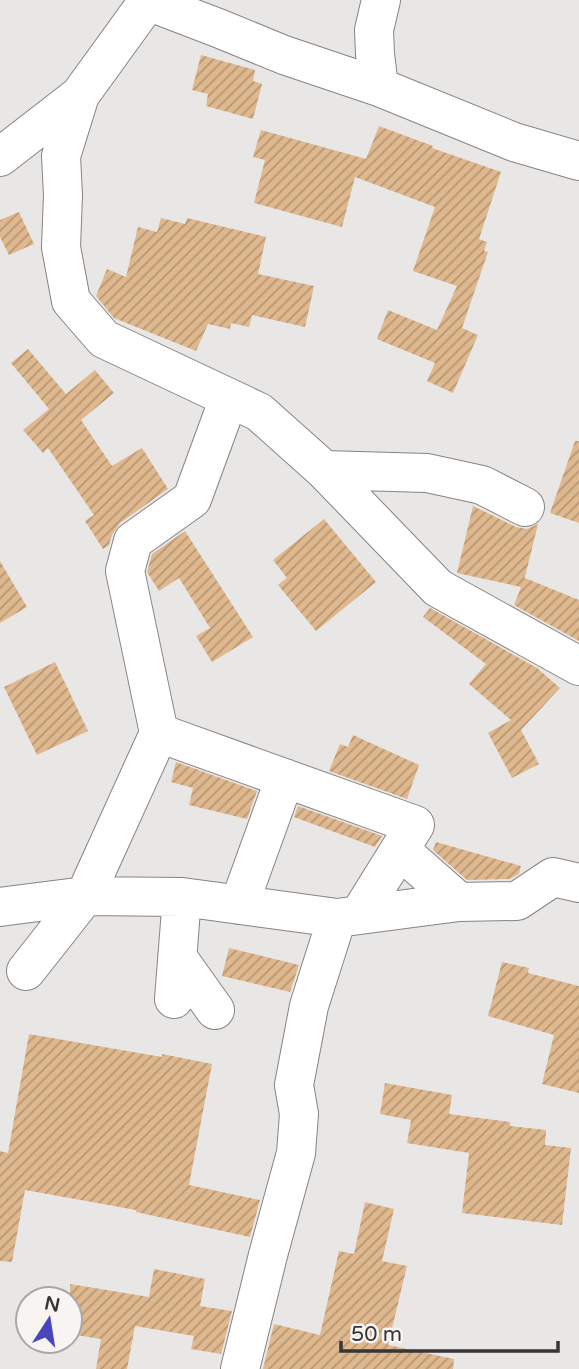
<svg xmlns="http://www.w3.org/2000/svg" width="579" height="1369" viewBox="0 0 579 1369" font-family="'Varela Round',sans-serif">
<defs>
<pattern id="building-hatch" width="6" height="6" patternUnits="userSpaceOnUse" patternTransform="scale(1.75)"><rect width="6" height="6" fill="#dfb88e"/><path d="M-1 1l2-2M0 6l6-6M5 7l2-2" fill="none" stroke="#b69675"/></pattern>
</defs>
<rect width="100%" height="100%" fill="#e9e7e5"/>
<path fill="url(#building-hatch)" d="M201,55L255,70L253,81L262,84L253,119L206,106L208,94L192,90Z
M379,126L433,146L432,148L501,172L479,239L487,242L484,251L488,252L462,328L478,335L453,393L427,381L435,363L377,339L388,310L437,330L457,286L413,271L435,207L355,177L342,227L254,203L265,160L253,157L261,130L366,159Z
M19,212L34,244L9,255L0,237V220Z
M161,218L185,224L187,218L266,237L258,274L314,286L305,327L252,315L249,327L231,323L230,329L208,324L196,351L114,318L96,296L107,269L126,277L138,227L157,232Z
M28,349L66,394L95,370L114,393L81,420L112,466L142,448L168,489L120,523L112,535L109,545L103,549L85,521L94,515L48,448L43,453L23,430L49,409L11,363Z
M575,441H579V523L550,513Z
M473,506L516,527L527,529L538,524L524,581L525,578L579,600V641L514,605L521,587L457,573Z
M324,519L376,582L316,631L278,585L287,578L273,560Z
M185,531L253,637L212,662L196,636L210,628L179,578L159,591L147,572L152,554Z
M0,561L27,607L0,623Z
M430,608L537,668L560,688L521,730L539,764L512,778L488,733L511,720L469,684L486,664L423,617Z
M55,662L88,731L37,755L4,687Z
M353,735L419,765L407,799L329,771L340,744L348,747Z
M176,762L257,791L247,819L189,805L193,788L171,782Z
M298,806L382,836L375,847L294,817Z
M436,842L521,866L519,874L510,879L467,880L433,850Z
M229,948L299,965L290,992L222,976Z
M502,962L529,968L528,973L579,986V1093L542,1084L554,1035L488,1016Z
M29,1034L162,1057V1054L212,1064L189,1185L260,1200L250,1237L136,1212V1210L25,1190L12,1262L0,1261V1151L8,1153Z
M385,1083L452,1095L449,1114L510,1122V1126L546,1130L545,1145L571,1148L562,1225L462,1213L469,1153L407,1143L411,1120L380,1114Z
M365,1202L394,1209L382,1261L407,1266L388,1345L454,1359L453,1369H263L274,1324L320,1335L339,1251L354,1254Z
M154,1269L205,1279L200,1306L232,1311L221,1354L191,1349L194,1336L135,1326L127,1369H96L101,1339L70,1334V1284L149,1297Z"/>
<g fill="none" stroke-linecap="round" stroke-linejoin="round">
<g stroke="#868482" stroke-width="40">
<path id="minor" d="M145,0L218,28L284,55L379,87L514,142L579,161
M379,87L375,54L374,30L381,0
M80,95L61,156L63,195L61,247L71,301L104,339L259,412L324,470L438,588L579,666
M0,157L80,95L148,1
M324,470L427,473L482,485L525,507
M159,733L415,825L359,915
M400,850L459,902
M239,905L285,778
M0,907L85,896L182,897L337,918L459,902L517,901L553,877L579,883
M178,958L215,1010
M26,971L85,896L159,733L125,571L133,541L192,499L229,398
M174,999L182,897
M240,1369L268,1255L296,1153L299,1114L294,1085L309,1006L337,918"/>
</g>
<use href="#minor" stroke="#fff" stroke-width="38"/>
</g>
<g transform="translate(49 1320) rotate(12)"><circle r="33" fill="#f7f4f2" stroke="#aaa8a6" stroke-width="2"/>
<path d="M0-5L12 26L0 18L-12 26Z" fill="#4946bd"/>
<text y="-10" font-size="19" font-weight="bold" text-anchor="middle" fill="#373635">N</text>
</g>
<path d="M341 1341v10h217v-10" fill="none" stroke="#373635" stroke-width="3.5"/>
<text x="351" y="1341" font-size="21" fill="#373635" stroke="#f7f4f2" stroke-width="5" paint-order="stroke">50 m</text>
</svg>
